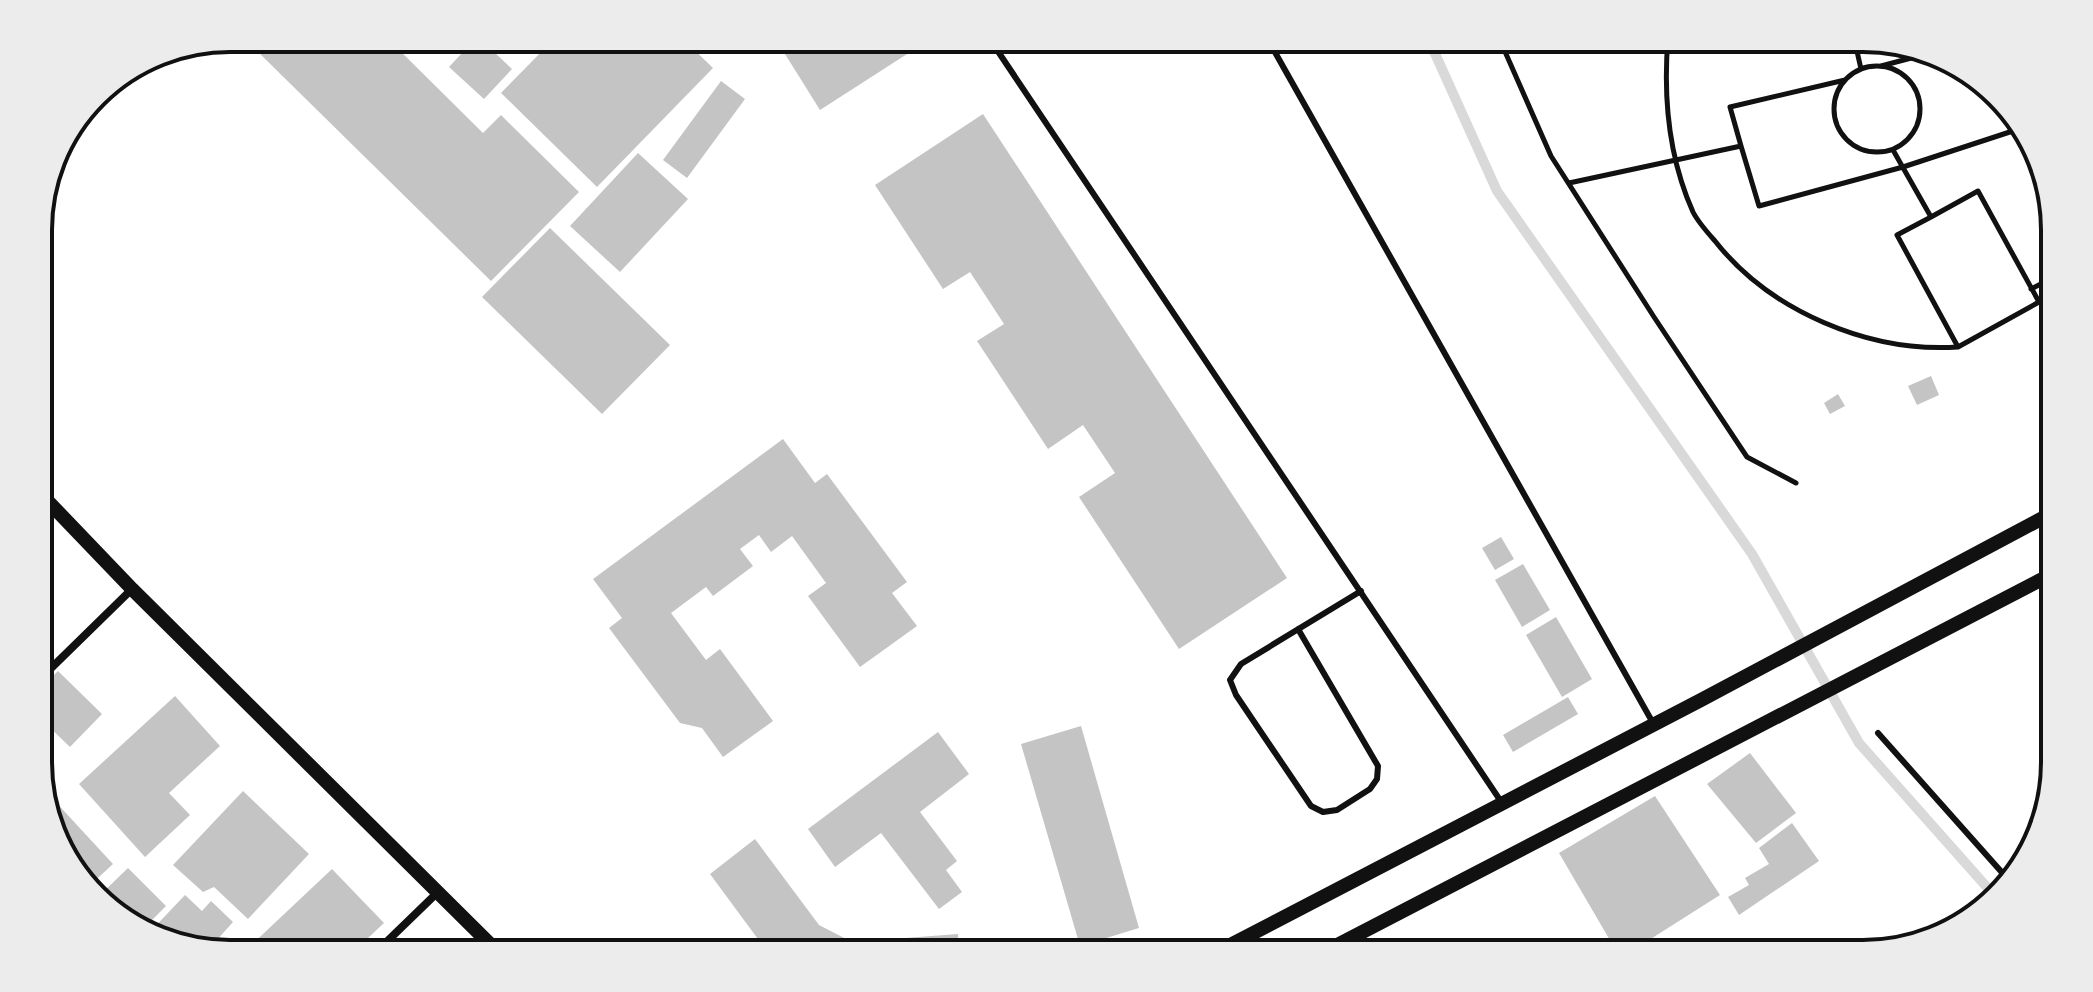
<svg xmlns="http://www.w3.org/2000/svg" width="2093" height="992" viewBox="0 0 2093 992" font-family="Helvetica,sans-serif">
<rect width="100%" height="100%" fill="#fff"/>
<g fill="none" stroke-linecap="round" stroke-linejoin="round">
<path stroke="#d9d9d9" stroke-width="10" d="M1428,38L1497,191L1752,554L1859,743L1993,894"/>
</g>
<path fill="#c4c4c4" d="M250,38H387L483,133L501,115L579,192L491,281L247,41Z
M476,38H479L512,69L484,99L449,67Z
M555,38H682L713,68L597,187L501,93Z
M775,38H932L820,110Z
M721,81L745,99L687,178L663,160Z
M983,114L1287,578L1179,649L1079,497L1115,473L1083,425L1048,449L977,341L1004,324L970,272L943,289L875,185Z
M638,153L688,199L620,272L570,226Z
M550,228L670,345L602,414L482,297Z
M1931,376L1939,395L1917,405L1908,386Z
M1838,394L1845,406L1830,414L1824,403Z
M783,439L815,483L827,474L907,582L892,593L917,626L860,667L808,596L826,583L792,536L771,552L759,535L740,549L753,566L713,596L706,587L671,613L706,660L720,649L773,721L723,757L702,728L680,723L609,628L622,618L593,579Z
M1501,537L1514,559L1495,570L1482,548Z
M1523,564L1550,610L1522,627L1495,580Z
M1556,617L1592,679L1562,697L1526,635Z
M58,671L102,714L70,747L40,718L39,690Z
M175,696L220,746L169,793L190,815L145,857L79,784Z
M1568,697L1578,714L1513,752L1503,735Z
M1081,726L1139,928L1080,946L1021,744Z
M938,732L969,774L920,812L957,861L946,870L962,892L939,909L881,833L835,867L808,829Z
M1750,753L1796,813L1756,843L1707,784Z
M40,785L113,864L88,887L78,879Z
M243,791L309,854L248,919L214,887L203,892L173,865Z
M1655,796L1720,895L1627,954H1618L1559,853Z
M1792,823L1819,861L1739,915L1728,897L1749,885L1745,878L1769,864L1759,848Z
M755,839L819,925L852,942L958,934L959,954H769L710,874Z
M128,868L166,906L143,929L99,896Z
M332,869L384,923L351,954H250L246,950Z
M185,895L202,911L211,901L233,922L208,950L156,939L148,934Z"/>
<g fill="none" stroke-linecap="round" stroke-linejoin="round">
<path stroke="#111" stroke-width="5" d="M1499,38L1551,156L1654,317L1747,457L1796,483
M1668,38C1663,98 1668,156 1693,212C1698,222 1707,232 1715,241C1770,311 1869,353 1958,347
M1854,38L1861,69
M1834 109a43 43 0 1 1 86 0a43 43 0 1 1-86 0Z
M1881,66L1934,52
M1741,146L1759,206L1903,167L2022,128
M1893,150L1931,217L1897,235L1958,347L2039,302L1978,191L1931,217
M1569,183L1741,146L1730,107L1845,80
M2031,289L2054,277"/>
<path stroke="#111" stroke-width="6" d="M989,38L1502,803
M1267,38L1653,723
M1298,629L1378,766L1377,779L1370,789L1337,810L1323,812L1311,806L1236,695L1230,680L1241,664L1361,591
M1878,733L2006,877"/>
<path stroke="#111" stroke-width="8" d="M39,680L132,589
M374,954L438,892"/>
<path stroke="#111" stroke-width="14" d="M39,492L132,589L500,954
M1213,954L1701,700L2054,512
M1320,954L2054,573"/>
</g>
<path d="M0 0H2093V992H0ZM230 52H1863A178 178 0 0 1 2041 230V762A178 178 0 0 1 1863 940H230A178 178 0 0 1 52 762V230A178 178 0 0 1 230 52Z" fill="#ececec" fill-rule="evenodd"/>
<path fill="none" stroke="#111" stroke-width="4" d="M230 52H1863A178 178 0 0 1 2041 230V762A178 178 0 0 1 1863 940H230A178 178 0 0 1 52 762V230A178 178 0 0 1 230 52Z"/>
</svg>
